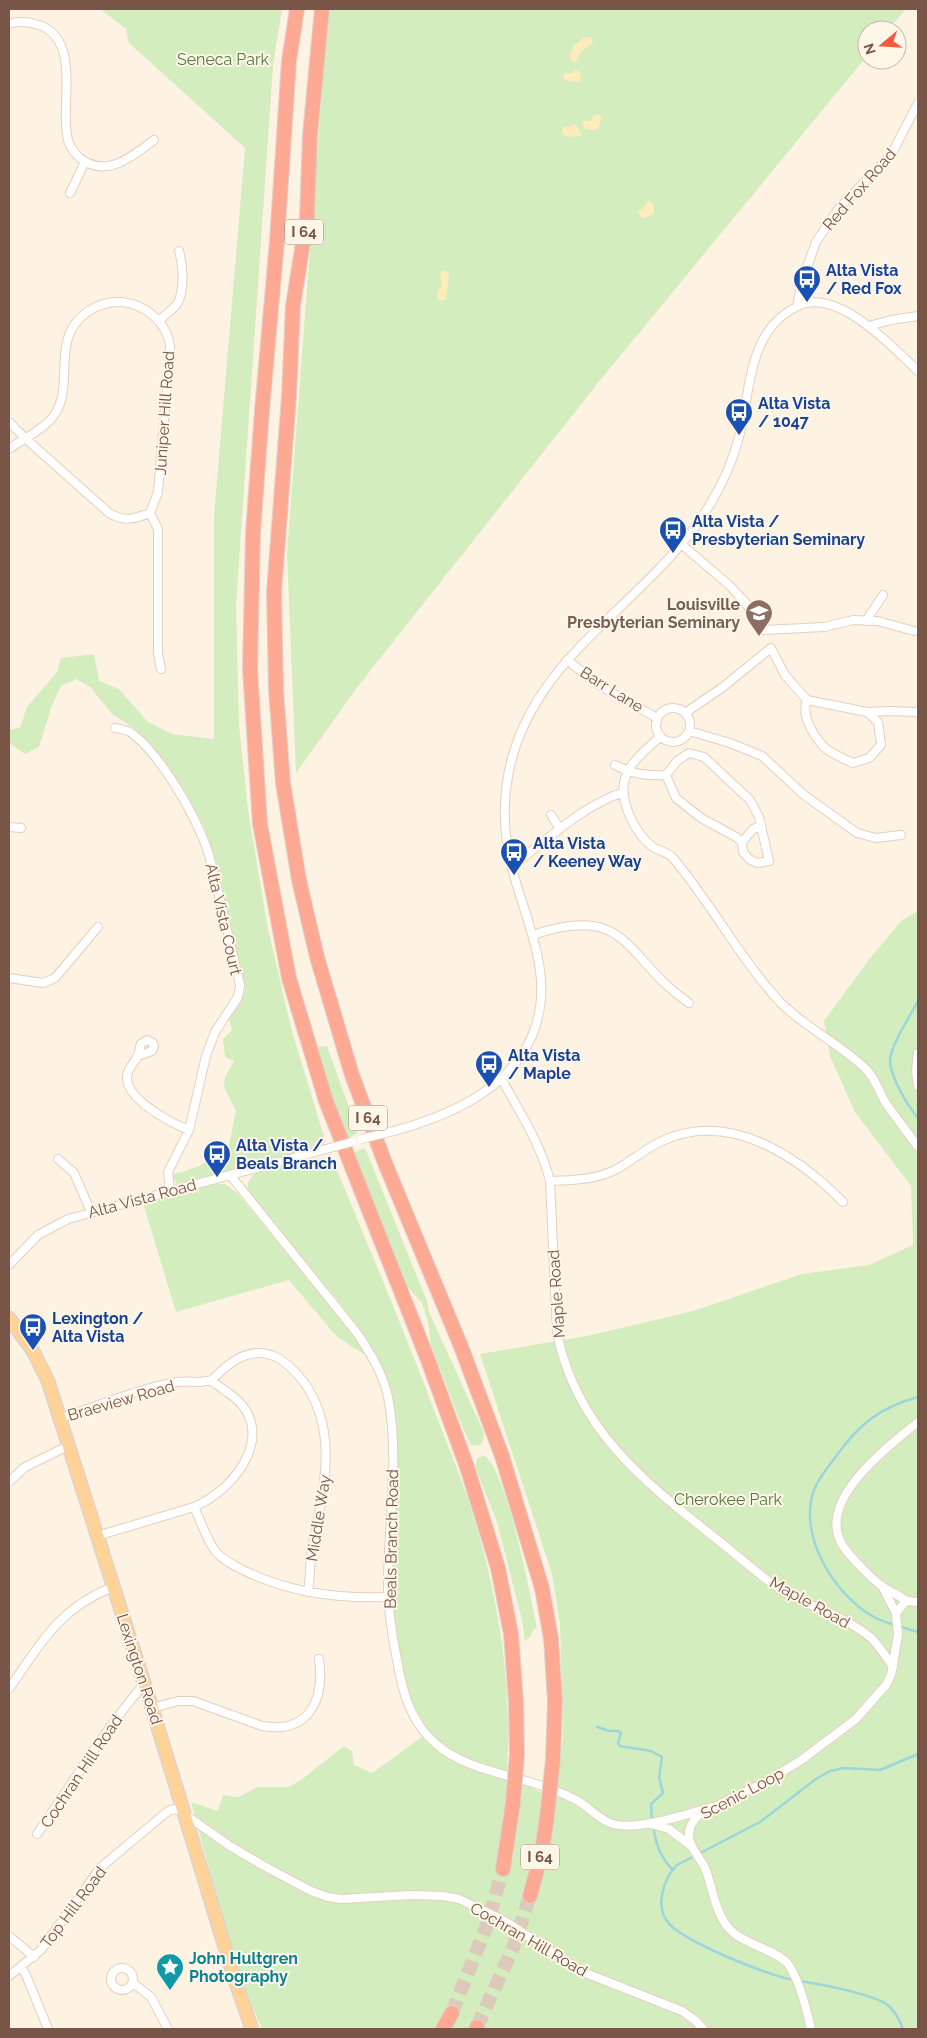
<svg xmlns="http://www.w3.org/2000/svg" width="927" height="2038" viewBox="0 0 927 2038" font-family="Raleway,sans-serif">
<rect width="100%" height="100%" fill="#fef2e2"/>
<path fill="#d4edbf" d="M100,9H282L273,66L236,605L239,725L248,810L268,929L291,1028L325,1140L323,1145L177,1185L172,1174L182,1172L199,1166L219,1154L229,1145L236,1111L224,1087L225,1077L234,1061L225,1057L223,1039L232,1030L229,1019L240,1004L245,990L219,877L204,826L180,786L138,731L112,714L90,687L76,679L61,686L52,705L39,747L25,754L9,743V730L20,728L27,707L57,672L61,658L94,654L99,681L119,689L148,722L172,734L214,739V516L245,148L129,43L126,29Z
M328,9H906L888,30H867V56L602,378L359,685L296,773L287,553Z
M918,911V2029H262C230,1957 212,1878 191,1802L218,1811L223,1795L238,1797L258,1787H289L301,1780L344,1746L352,1751L354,1765L372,1773L426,1734L429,1735L409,1696L402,1669L392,1602L393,1549L388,1390C375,1342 341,1304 309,1266C289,1242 269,1217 249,1192C245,1183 250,1178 257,1172L331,1156C364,1235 397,1314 428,1394C440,1427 454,1459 466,1493C496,1582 513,1677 507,1771L492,1767L549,1797L563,1740L560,1624L552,1574L480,1354L587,1336L693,1311L802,1274L869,1265L913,1245L911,1186L855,1112L830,1056L824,1021L871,957L902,920Z
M327,1046L357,1130L356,1134L349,1138L345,1137L314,1047Z
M365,1148L427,1301L429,1312L484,1433L483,1441L479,1446L471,1445L462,1426L431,1345L428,1322L422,1303L404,1283L350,1154Z
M212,1184H225L237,1193L330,1305L360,1345L367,1356L337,1337L289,1280L176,1312L143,1203Z
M483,1455C506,1465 531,1599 537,1628L533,1629L531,1636L525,1641L522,1620L497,1522L475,1467L477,1459Z"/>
<path fill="#ffecbb" d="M585,37H591L593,43L581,52L576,62H573L570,57L573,46Z
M575,70L580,72L581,79L578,82L564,80L563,76L565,73H572Z
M598,114L602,118L598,129L588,130L584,128L582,122L584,121H590L592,117Z
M575,124L581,133L580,136L566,137L562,133L563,127H569Z
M650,201L654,206V214L645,218L641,217L638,212L644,207L646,203Z
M443,270L448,272L449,274L446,299L442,301L438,299L437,294L442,285L440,273Z"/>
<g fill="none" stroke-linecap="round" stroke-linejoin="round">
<path stroke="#9ad6dc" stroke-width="2.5" d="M918,1001C911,1015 889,1047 890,1062C892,1079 907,1105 918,1118
M918,1397C881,1407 859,1424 837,1455C829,1466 819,1477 814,1490C798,1535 833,1593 872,1616C886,1624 903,1627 918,1632
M597,1727L610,1731H618L621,1733L618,1743L620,1746L651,1751L662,1757L659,1777L663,1793L651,1804L652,1821
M653,1826C656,1844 660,1857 672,1869
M794,1980C771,1977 679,1940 667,1921C655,1905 664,1878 677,1865L760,1822L816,1779L830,1771L844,1768L880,1770L918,1754
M800,1981C819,1984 875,1994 889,2006C895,2012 900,2021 903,2029"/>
<path stroke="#dccbbb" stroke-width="14" stroke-dasharray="14 7" stroke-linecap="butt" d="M452,2013L487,1925L503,1869
M477,2027L513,1948L530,1896"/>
<g stroke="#e5cfbf" stroke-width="10">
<path id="street" d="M9,24C20,20 31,22 42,26C80,43 61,103 67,135C68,144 73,152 80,158C106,179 133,156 154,140
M70,193L85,162
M797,306L802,281L816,242L839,208L891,155L918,103
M159,321C165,315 172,310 177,304C185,291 183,265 179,251
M869,326L891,320L918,316
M9,422L25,438L109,513C124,522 134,519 150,513
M9,449C23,439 41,431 52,418C74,392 55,351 75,324C86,309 104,301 122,302C143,304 163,319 169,340C173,354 168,372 167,386C164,421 161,456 158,492L150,513
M150,513L158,529V654L161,669
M681,544L728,584L745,602L763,630L824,627L853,620L878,621L914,631
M866,621L883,595
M567,660L599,685L657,718
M807,700C801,716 813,735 824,747C832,754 844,759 853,763L869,758L881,745L878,722L867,712
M656 725a17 17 0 1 1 34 0a17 17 0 1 1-34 0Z
M685,713L723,687L771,648L785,675L807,700L867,712L889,711L918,712
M115,728C121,729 128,730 133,734C164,759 201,824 211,862L240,985L238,997L215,1032L206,1056L189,1130L168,1172L170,1191
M689,731L730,743L762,756L804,795L857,833L876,838L901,835
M660,737C640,755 617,771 625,802C629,818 640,838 653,847C659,851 668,852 673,858C711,903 739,957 779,1001C805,1028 839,1043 866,1069C875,1078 880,1094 887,1105C897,1119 908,1133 918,1147
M689,753L704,757L750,800L759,817L769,861L757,863L749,859L743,852L742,842L736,837L701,818L676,798L666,775L677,761Z
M615,765C632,774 647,776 666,775
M551,815L560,829
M9,827L21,828
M742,842L753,829L761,826
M512,866C548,840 581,806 624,792
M533,935C631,902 624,959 689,1003
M9,978L43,983L55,978L98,927
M918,1053L916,1071L918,1086
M138,1056L152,1051L154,1046L153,1043L147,1040L141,1044C139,1048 140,1052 138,1055C135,1063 128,1067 127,1076C125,1099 171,1123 189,1130
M501,1078C519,1111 541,1144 550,1181L557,1333C576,1428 643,1481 714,1537C736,1554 757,1574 780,1589C808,1607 843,1615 870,1637C879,1645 886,1657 893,1667
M394,1131C448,1116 508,1091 532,1036C555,982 530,931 515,879C505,846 502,809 508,776C530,652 654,602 712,501C724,481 733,460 739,437C751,391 747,330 798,306C838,287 892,347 918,371
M58,1159L74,1173L91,1212
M230,1175L357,1333C370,1353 383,1373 388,1397C400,1457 388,1524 388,1585C388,1611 392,1635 397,1660C402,1691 411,1723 436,1744C462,1767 501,1773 533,1783C548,1788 564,1793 578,1801C590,1808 599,1820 613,1824C638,1831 686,1814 712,1807
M550,1181C573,1180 596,1180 617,1169C633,1160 646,1148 662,1141C729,1110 798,1156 843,1202
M9,1265L38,1235L68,1219L326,1149
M211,1381C228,1363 248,1346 274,1356C286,1361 295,1371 303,1381C341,1432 322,1494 312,1550C310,1564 310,1578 308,1592
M60,1418C96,1407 140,1388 177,1382C185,1381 192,1382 200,1382C203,1382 208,1380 211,1381C216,1383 222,1389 227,1392C281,1427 239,1488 194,1507L97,1536
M9,1482L25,1467L68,1446
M194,1507C201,1521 206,1539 216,1552C224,1561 235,1566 245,1571C291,1593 338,1599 388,1597
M906,1601C899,1595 891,1592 883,1587C872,1579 851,1558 843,1546C814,1501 889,1446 918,1422
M896,1613L906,1601L918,1602
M9,1689C40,1644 59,1608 113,1587
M152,1708L178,1701H193L262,1726C309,1734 325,1700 319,1659
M651,1824L669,1829L691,1846
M37,1834C72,1784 104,1731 144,1684
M9,1936L34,1957
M21,1967L26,1975L48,2029
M111 1979a11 11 0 1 1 22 0a11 11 0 1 1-22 0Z
M9,1976L41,1950L100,1868L162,1816L170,1810L177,1809L230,1846L262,1865L311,1891L328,1897L341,1899L410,1895L443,1896L459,1899L503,1920L583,1972L682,2011L696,2021L703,2029
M133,1983L151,1997L168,2029
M811,2029C807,2011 799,1979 788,1964C780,1953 748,1944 735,1934C715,1919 714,1890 705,1868C700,1858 691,1849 689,1838C688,1828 693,1820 700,1814L763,1783L800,1761L856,1719L886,1685L891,1675L898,1635L896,1613L882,1586"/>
</g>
<g stroke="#dcd3cf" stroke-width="15">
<path id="primary" d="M9,1318L33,1351L48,1381L152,1708L235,1980L252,2029"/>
</g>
<g stroke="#dcd3cf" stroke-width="16">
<path id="highway" d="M297,9L289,61L277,241L262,411L253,533L250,669L260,824L289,978L326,1101L428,1360L467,1467L498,1568L511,1634L516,1702L517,1754
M322,9L310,135L307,217L293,306L289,396L274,592L276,690L283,783L299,880L317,957L352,1075L385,1163L462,1349L502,1456L542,1588L551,1639L555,1701L553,1759
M503,1869L513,1803
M530,1896L542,1851L547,1817
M443,2029L452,2013
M476,2029L477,2027"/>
</g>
<use href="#street" stroke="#fff" stroke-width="8"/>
<use href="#primary" stroke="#ffd398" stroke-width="12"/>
<use href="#highway" stroke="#fea993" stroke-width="14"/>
<g stroke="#e5cfbf" stroke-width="10" stroke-linecap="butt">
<path id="street-bridge" d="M361,1139L394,1131
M326,1149L352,1142"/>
</g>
<g stroke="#dcd3cf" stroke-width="16" stroke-linecap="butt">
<path id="highway-bridge" d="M513,1803L517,1754
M547,1817L553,1759"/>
</g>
<use href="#street-bridge" stroke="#fff" stroke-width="8"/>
<use href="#highway-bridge" stroke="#fea993" stroke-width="14"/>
</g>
<defs>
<g id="bus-pin" transform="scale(1.4375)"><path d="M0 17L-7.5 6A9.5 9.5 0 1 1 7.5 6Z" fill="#1a4fb4" stroke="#fff6ea"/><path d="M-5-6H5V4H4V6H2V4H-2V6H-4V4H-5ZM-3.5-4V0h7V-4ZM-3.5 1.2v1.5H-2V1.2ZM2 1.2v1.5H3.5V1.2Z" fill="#fff"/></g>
<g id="university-pin" transform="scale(1.4375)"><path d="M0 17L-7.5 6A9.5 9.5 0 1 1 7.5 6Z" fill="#8d6e63" stroke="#fff6ea"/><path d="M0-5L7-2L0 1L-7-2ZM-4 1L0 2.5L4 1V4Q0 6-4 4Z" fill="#fff"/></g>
<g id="sight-pin" transform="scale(1.4375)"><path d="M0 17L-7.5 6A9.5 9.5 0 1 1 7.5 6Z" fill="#0f9aa8" stroke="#fff6ea"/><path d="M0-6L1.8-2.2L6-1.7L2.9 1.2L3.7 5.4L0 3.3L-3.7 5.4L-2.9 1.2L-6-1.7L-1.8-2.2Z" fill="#fff"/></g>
</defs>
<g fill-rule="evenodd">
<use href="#bus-pin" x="807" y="279"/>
<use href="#bus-pin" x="739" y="412"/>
<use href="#bus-pin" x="673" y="530"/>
<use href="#university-pin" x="759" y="613"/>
<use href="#bus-pin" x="514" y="852"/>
<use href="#bus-pin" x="489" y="1064"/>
<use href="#bus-pin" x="217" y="1154"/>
<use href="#bus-pin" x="33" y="1327"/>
<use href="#sight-pin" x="170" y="1967"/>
</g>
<g text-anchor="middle" stroke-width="4" stroke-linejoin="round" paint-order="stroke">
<g fill="#fff6ea" stroke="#a08577" stroke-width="1">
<rect x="285" y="219.5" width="38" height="25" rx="4"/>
<rect x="349" y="1105.5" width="38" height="25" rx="4"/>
<rect x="521" y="1844.5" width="38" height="25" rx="4"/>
</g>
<g font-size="15" font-weight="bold" fill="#785546">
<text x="304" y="237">I 64</text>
<text x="368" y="1123">I 64</text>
<text x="540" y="1862">I 64</text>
</g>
<g font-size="16" fill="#51793b" stroke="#fff6ea">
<text x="223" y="65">Seneca Park</text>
<text x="728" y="1505">Cherokee Park</text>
</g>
<g font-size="16" fill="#785546" stroke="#fff6ea">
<text transform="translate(859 189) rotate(-49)" y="6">Red Fox Road</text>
<text transform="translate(164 413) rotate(-86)" y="6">Juniper Hill Road</text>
<text transform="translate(612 689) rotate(32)" y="6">Barr Lane</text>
<text transform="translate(224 919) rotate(77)" y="6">Alta Vista Court</text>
<text transform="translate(142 1198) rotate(-15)" y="6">Alta Vista Road</text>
<text transform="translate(556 1294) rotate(-94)" y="6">Maple Road</text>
<text transform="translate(121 1400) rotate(-16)" y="6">Braeview Road</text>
<text transform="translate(318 1518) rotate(-81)" y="6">Middle Way</text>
<text transform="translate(391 1539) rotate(-89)" y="6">Beals Branch Road</text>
<text transform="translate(810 1602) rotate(29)" y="6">Maple Road</text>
<text transform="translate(140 1669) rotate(72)" y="6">Lexington Road</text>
<text transform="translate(81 1771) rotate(-56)" y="6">Cochran Hill Road</text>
<text transform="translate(742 1793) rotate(-28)" y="6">Scenic Loop</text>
<text transform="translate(73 1907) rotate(-53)" y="6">Top Hill Road</text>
<text transform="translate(529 1939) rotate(30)" y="6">Cochran Hill Road</text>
</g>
<g font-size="16" font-weight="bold" fill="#164399" stroke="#fff6ea" text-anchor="start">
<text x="826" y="276">Alta Vista<tspan x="826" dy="18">/ Red Fox</tspan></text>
<text x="758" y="409">Alta Vista<tspan x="758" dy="18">/ 1047</tspan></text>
<text x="692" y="527">Alta Vista /<tspan x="692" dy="18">Presbyterian Seminary</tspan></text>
<text x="533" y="849">Alta Vista<tspan x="533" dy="18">/ Keeney Way</tspan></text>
<text x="508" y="1061">Alta Vista<tspan x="508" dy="18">/ Maple</tspan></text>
<text x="236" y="1151">Alta Vista /<tspan x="236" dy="18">Beals Branch</tspan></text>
<text x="52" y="1324">Lexington /<tspan x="52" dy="18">Alta Vista</tspan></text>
</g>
<g font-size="16" font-weight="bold" fill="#785e54" stroke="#fff6ea" text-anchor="end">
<text x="740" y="610">Louisville<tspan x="740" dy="18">Presbyterian Seminary</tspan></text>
</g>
<g font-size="16" font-weight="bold" fill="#0d838f" stroke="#fff6ea" text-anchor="start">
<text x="189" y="1964">John Hultgren<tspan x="189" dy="18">Photography</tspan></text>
</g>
</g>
<rect width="927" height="2038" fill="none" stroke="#785546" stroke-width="20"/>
<g transform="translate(882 45) rotate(252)"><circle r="24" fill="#fff6ea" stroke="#c9b6a8"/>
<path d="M0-4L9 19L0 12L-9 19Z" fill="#f35b3c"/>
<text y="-8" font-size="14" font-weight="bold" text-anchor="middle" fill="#785546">N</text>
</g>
</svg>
